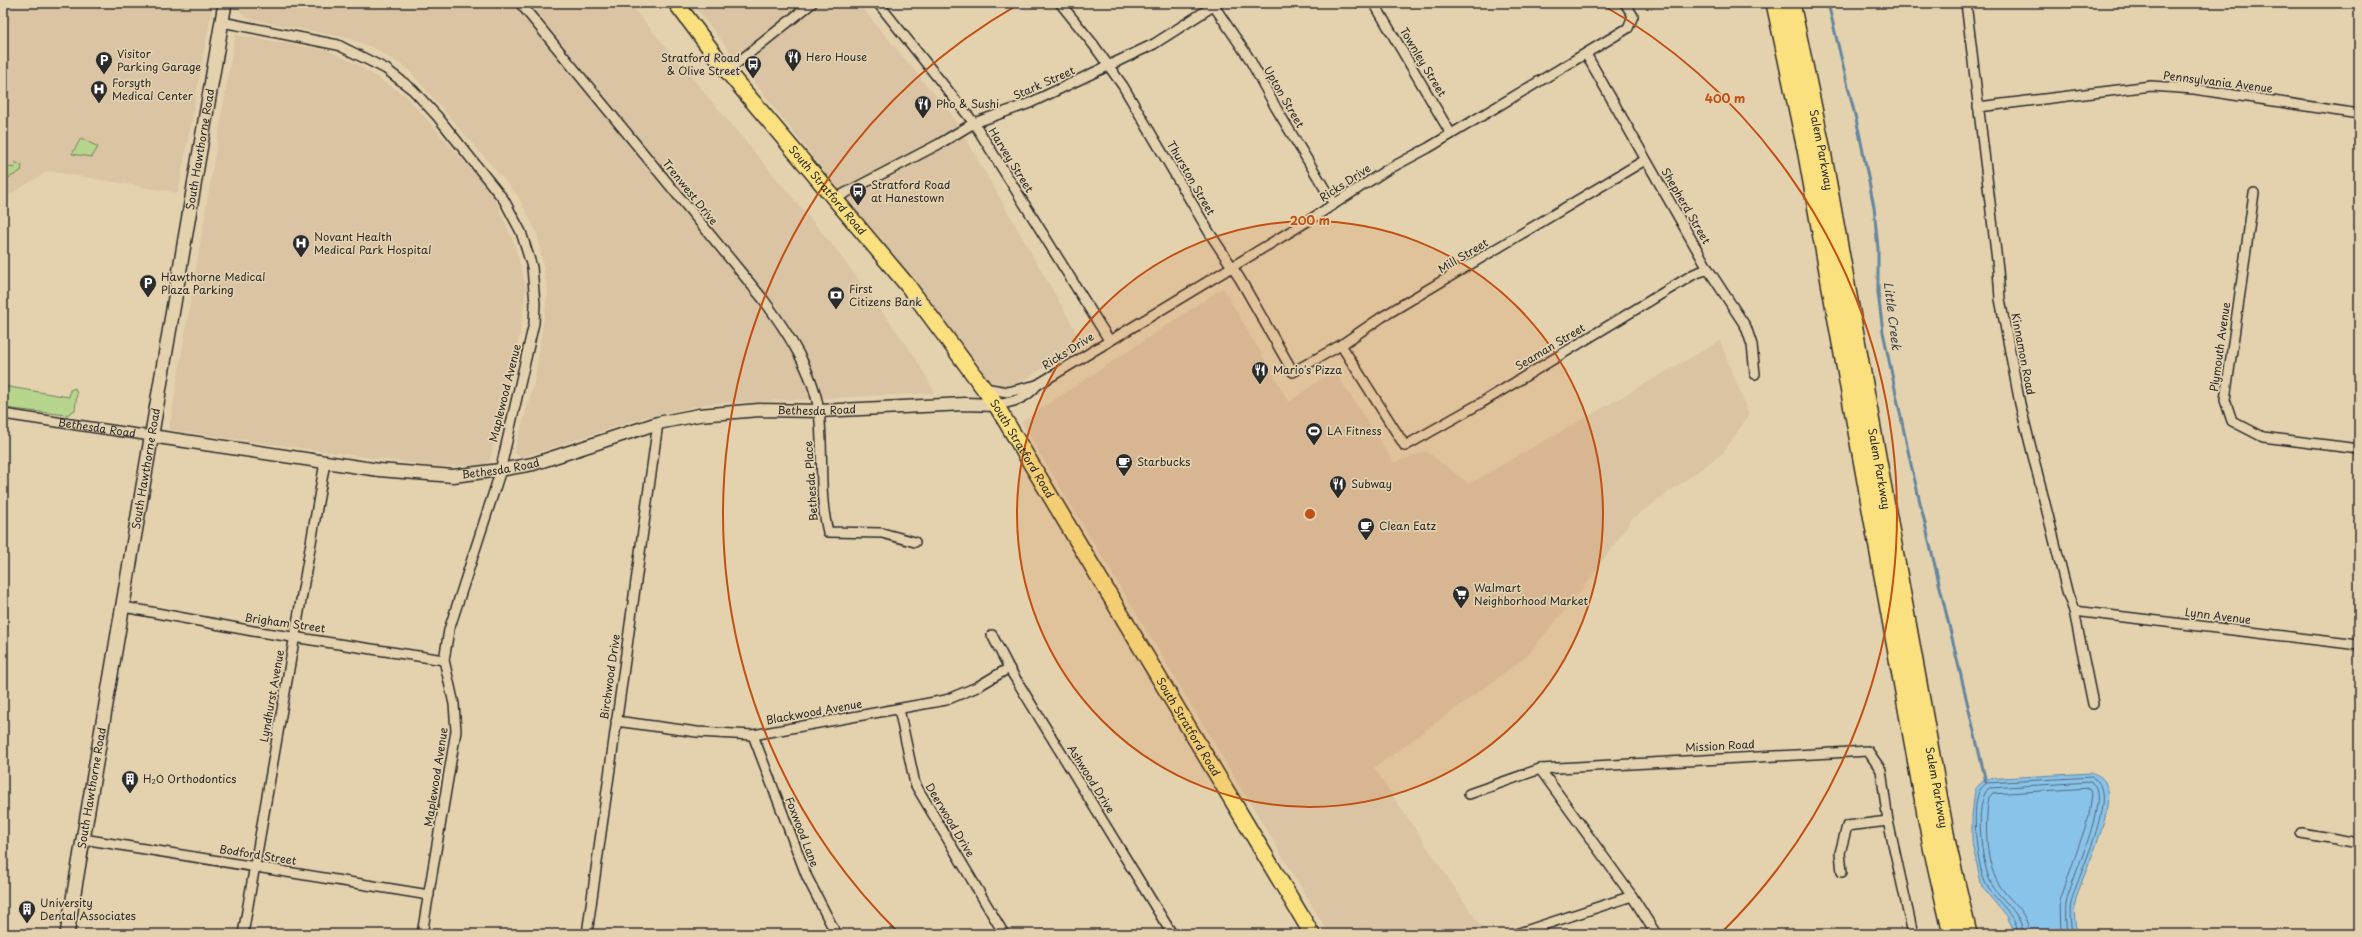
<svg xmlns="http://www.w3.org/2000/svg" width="2362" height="937" viewBox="0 0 2362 937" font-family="'Playpen Sans',sans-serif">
<rect width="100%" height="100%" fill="#e4d2af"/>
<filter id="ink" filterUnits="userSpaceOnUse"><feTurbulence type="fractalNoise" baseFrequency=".025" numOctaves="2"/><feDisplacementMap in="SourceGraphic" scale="8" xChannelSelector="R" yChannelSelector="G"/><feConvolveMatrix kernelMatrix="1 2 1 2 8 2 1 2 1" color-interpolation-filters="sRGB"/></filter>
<g filter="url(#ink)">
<path fill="#dac4a3" d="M3,3H213L178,193L48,171L3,199Z
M240,3H629L835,248L914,355L935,393L705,404L645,417L521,458L514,452L534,383L548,292L537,233L518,196L408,69L372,47L348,38L250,19L243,15L239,9Z
M692,3H858L952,115L1083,343L1000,395Z
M235,35L327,50L357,64L406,96L493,194L514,243L526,287L520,335L489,464L439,467L169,430Z
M1223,288L1289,402L1334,370L1394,463L1426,451L1469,484L1720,341L1749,415L1723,453L1633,518L1590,579L1526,657L1374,768L1486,934H1329L1021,422Z"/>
<path fill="#b7d58d" stroke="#71805c" d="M81,138L98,147L92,157L72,154Z
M15,162L22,166L21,171L3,181V166L14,168Z
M3,386L69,397L70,390L75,388L77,393L75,410L67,415L3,408Z"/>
<path fill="#8ac3e9" stroke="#64869d" d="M2092,773C2100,775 2106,780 2107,789C2113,819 2082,873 2075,903C2073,913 2076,925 2076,934H2015L2007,917L1982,887L1972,843V816L1975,790L1984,779Z"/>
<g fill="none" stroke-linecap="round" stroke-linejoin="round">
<path stroke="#516877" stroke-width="1" d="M2018,934C2016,914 1997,902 1987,886C1977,870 1971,809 1979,792C1980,789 1984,785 1987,783L2091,777C2124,788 2075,880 2071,903C2069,913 2071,925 2072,934
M2023,934C2022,912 2000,900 1991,883C1982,865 1973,802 1989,788L2090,782C2115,790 2069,884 2066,903C2065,913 2066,924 2067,934
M2029,934C2029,910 2005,899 1996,879C1985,856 1985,822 1989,797L1992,794L2090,788L2092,792L2089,816L2060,901L2061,934"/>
<path stroke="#64869d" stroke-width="3" d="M1828,3L1859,132L1874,207L1878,249V293L1883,332L1910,460L1986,782"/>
<g stroke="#2b2b2b" stroke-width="12">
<g id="minor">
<path d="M520,3L763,299C786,330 814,372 819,412C824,452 818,493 828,532L882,533L915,542"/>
<path d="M878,3L974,123L1109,340"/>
<path d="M1060,3L1093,44L1123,86L1209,232L1240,279L1293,372L1341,345L1382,317L1645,160"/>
<path d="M1212,3L1249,58L1276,108L1334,204"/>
<path d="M1374,3L1451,134"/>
<path d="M1966,3L1998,269L2000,299L2020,404L2068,595L2074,611L2093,704"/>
<path d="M222,22L338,45L386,69L413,90L437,116L504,200L521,232L532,267L535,304L534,323L499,476L449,630L444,660L454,704L456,731L422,934"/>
<path d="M1586,54L1708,269L1746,327L1752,345L1755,374"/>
<path d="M727,71L812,3"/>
<path d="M1978,107L2151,86L2194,89L2359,114"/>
<path d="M2254,193L2225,400L2232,421L2263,437L2359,449"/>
<path d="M834,199L939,144L974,123L1030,103L1154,44L1218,3"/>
<path d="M1341,345L1405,446L1481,403L1694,274L1708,269"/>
<path d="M984,388L1008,392L1037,385"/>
<path d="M996,405C1013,402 1026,399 1037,385L1311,219L1385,171L1428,148L1628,28L1633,16L1625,3"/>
<path id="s1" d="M3,414L151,436"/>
<path d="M124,607L253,631L444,660"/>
<path d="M2074,611L2359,645"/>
<path d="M992,635L1009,668L1172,934"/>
<path d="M899,709L915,784L1004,934"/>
<path d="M616,721L697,732L753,735L946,700L977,687L1009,668"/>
<path d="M753,735L807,877L836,934"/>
<path d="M1540,769L1632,896L1656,934"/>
<path d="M1469,794L1540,769L1868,751L1881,770L1888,821L1913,934"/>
<path d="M2301,833L2359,843"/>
<path d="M83,839L429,895"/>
<path d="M1842,872L1840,853L1847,826L1888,821"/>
<path d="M243,934L325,462"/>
<path d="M587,934L658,423"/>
<path d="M1516,934L1632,896"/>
</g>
</g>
<g stroke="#2b2b2b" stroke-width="15">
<g id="tertiary">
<path id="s2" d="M151,436L379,470L453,476L500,470L533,464L658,423L699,415L759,410L819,411L965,404L996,405"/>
</g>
</g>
<g stroke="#2b2b2b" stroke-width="16">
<g id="secondary">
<path id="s3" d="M67,934L225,3"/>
</g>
</g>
<g stroke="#2b2b2b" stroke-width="18">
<g id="primary">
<path id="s4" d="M676,3L727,71L908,286L996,405L1312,934"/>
</g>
</g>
<g stroke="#2b2b2b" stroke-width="20">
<g id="motorway">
<path d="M1775,3L1806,149L1932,847L1952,934"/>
<path id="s5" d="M1791,3L1821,146L1947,844L1968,934"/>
</g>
</g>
<use href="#minor" stroke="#e4d2af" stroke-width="9"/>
<use href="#tertiary" stroke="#e4d2af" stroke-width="12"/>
<use href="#secondary" stroke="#e4d2af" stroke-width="13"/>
<use href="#primary" stroke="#fbe080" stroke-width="15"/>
<use href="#motorway" stroke="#fbe080" stroke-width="17"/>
</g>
</g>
<circle cx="1310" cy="514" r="293" fill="#c25012" fill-opacity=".12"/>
<g fill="none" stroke="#c25012" stroke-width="2">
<circle cx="1310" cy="514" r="293"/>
<path d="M899 933A587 587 0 0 1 1021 3M1599 3A587 587 0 0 1 1721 933"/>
</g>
<defs>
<g id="restaurant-pin" transform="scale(0.9)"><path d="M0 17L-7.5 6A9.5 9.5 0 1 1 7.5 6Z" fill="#2b2b2b" stroke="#e4d2af"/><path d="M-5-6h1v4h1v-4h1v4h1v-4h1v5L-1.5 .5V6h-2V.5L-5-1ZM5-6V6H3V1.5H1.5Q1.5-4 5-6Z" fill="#fff"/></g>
<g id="parking-pin" transform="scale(0.9)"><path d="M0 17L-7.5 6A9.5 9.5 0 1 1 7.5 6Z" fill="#2b2b2b" stroke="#e4d2af"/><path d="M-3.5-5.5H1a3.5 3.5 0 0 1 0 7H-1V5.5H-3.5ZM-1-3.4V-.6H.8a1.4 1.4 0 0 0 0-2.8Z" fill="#fff"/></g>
<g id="bus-pin" transform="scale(0.9)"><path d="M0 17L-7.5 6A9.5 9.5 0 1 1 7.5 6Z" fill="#2b2b2b" stroke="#e4d2af"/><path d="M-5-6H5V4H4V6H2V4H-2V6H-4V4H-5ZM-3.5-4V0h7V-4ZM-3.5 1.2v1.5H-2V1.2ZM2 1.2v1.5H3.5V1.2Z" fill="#fff"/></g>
<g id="hospital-pin" transform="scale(0.9)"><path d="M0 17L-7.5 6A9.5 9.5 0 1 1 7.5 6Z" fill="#2b2b2b" stroke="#e4d2af"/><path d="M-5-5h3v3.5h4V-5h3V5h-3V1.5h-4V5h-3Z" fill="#fff"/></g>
<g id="bank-pin" transform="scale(0.9)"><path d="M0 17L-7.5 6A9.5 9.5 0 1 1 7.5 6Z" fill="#2b2b2b" stroke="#e4d2af"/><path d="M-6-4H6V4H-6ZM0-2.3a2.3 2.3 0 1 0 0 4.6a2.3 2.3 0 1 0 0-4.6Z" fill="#fff"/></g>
<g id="stadium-pin" transform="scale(0.9)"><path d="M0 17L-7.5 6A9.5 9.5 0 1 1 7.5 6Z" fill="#2b2b2b" stroke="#e4d2af"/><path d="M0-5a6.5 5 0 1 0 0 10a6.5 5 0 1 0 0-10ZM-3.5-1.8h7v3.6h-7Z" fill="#fff"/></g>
<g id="cafe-pin" transform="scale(0.9)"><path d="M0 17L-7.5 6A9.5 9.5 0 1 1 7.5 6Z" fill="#2b2b2b" stroke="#e4d2af"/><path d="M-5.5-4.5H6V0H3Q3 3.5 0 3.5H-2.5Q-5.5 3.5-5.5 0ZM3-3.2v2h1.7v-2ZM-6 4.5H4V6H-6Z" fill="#fff"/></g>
<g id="supermarket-pin" transform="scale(0.9)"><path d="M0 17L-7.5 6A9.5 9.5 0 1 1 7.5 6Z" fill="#2b2b2b" stroke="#e4d2af"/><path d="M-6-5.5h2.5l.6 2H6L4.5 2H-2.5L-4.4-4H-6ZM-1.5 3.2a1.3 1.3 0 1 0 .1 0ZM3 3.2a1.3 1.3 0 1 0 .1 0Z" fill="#fff"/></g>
<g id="building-pin" transform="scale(0.9)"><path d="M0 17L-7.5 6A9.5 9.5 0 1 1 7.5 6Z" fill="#2b2b2b" stroke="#e4d2af"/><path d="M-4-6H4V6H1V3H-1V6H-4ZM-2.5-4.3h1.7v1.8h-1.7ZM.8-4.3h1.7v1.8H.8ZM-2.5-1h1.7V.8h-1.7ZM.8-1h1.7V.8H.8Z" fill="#fff"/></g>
</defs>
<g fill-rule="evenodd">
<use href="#restaurant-pin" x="793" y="57"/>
<use href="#parking-pin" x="104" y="60"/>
<use href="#bus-pin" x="753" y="64"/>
<use href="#hospital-pin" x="99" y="89"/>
<use href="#restaurant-pin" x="923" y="104"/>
<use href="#bus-pin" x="858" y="191"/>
<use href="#hospital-pin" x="301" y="243"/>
<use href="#parking-pin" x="148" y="283"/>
<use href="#bank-pin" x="836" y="295"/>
<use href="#restaurant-pin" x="1260" y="370"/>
<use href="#stadium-pin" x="1314" y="431"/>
<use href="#cafe-pin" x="1124" y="462"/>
<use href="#restaurant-pin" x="1338" y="484"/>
<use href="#cafe-pin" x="1366" y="526"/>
<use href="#supermarket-pin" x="1461" y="594"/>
<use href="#building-pin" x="130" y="779"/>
<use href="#building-pin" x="27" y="909"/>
</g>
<g text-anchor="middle" stroke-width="3.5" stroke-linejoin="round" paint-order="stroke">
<g font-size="11" fill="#2b2b2b" stroke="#e4d2af" text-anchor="start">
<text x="117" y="58">Visitor<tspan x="117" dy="13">Parking Garage</tspan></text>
<text x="806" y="61">Hero House</text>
<text x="740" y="62" text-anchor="end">Stratford Road<tspan x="740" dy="13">&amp; Olive Street</tspan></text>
<text x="112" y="87">Forsyth<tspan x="112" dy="13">Medical Center</tspan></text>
<text x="936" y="108">Pho &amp; Sushi</text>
<text x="871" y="189">Stratford Road<tspan x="871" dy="13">at Hanestown</tspan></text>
<text x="314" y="241">Novant Health<tspan x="314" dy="13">Medical Park Hospital</tspan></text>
<text x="161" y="281">Hawthorne Medical<tspan x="161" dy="13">Plaza Parking</tspan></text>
<text x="849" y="293">First<tspan x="849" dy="13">Citizens Bank</tspan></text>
<text x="1273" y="374">Mario's Pizza</text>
<text x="1327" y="435">LA Fitness</text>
<text x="1137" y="466">Starbucks</text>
<text x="1351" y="488">Subway</text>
<text x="1379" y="530">Clean Eatz</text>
<text x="1474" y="592">Walmart<tspan x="1474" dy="13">Neighborhood Market</tspan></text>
<text x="143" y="783">H₂O Orthodontics</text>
<text x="40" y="907">University<tspan x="40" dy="13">Dental Associates</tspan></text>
</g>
<g font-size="11" fill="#2b2b2b" stroke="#e4d2af">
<text transform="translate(1423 62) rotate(59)" y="4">Townley Street</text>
<text transform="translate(2218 82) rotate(7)" y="4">Pennsylvania Avenue</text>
<text transform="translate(1044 83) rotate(-24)" y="4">Stark Street</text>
<text transform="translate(1284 97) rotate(60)" y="4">Upton Street</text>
<text dy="4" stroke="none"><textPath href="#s3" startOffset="796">South Hawthorne Road</textPath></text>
<text dy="4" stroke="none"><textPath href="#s5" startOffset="150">Salem Parkway</textPath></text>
<text transform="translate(1011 160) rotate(58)" y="4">Harvey Street</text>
<text transform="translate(1191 178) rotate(60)" y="4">Thurston Street</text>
<text transform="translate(1345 183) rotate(-33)" y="4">Ricks Drive</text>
<text dy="4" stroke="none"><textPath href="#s4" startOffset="241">South Stratford Road</textPath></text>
<text transform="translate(690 192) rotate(51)" y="4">Trenwest Drive</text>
<text transform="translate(1686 206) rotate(60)" y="4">Shepherd Street</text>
<text transform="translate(1463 256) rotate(-31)" y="4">Mill Street</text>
<text transform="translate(1550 347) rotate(-31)" y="4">Seaman Street</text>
<text transform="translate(2220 347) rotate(-82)" y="4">Plymouth Avenue</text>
<text transform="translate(1068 351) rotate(-32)" y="4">Ricks Drive</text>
<text transform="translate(2023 354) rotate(79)" y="4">Kinnamon Road</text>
<text transform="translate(505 393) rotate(-76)" y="4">Maplewood Avenue</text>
<text dy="4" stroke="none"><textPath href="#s2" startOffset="677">Bethesda Road</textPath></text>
<text dy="4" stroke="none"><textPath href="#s1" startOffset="95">Bethesda Road</textPath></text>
<text dy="4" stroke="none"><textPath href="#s4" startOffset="565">South Stratford Road</textPath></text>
<text dy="4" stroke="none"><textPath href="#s3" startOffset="472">South Hawthorne Road</textPath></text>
<text dy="4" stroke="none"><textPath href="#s2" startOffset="353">Bethesda Road</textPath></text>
<text dy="4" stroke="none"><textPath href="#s5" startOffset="474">Salem Parkway</textPath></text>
<text transform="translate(811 481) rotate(-94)" y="4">Bethesda Place</text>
<text transform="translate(2218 616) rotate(7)" y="4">Lynn Avenue</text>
<text transform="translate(285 623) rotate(8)" y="4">Brigham Street</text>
<text transform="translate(610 677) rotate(-82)" y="4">Birchwood Drive</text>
<text transform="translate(272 696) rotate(-80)" y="4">Lyndhurst Avenue</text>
<text transform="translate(814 712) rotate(-10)" y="4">Blackwood Avenue</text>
<text dy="4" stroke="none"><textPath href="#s4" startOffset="889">South Stratford Road</textPath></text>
<text transform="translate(1720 746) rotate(-3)" y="4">Mission Road</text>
<text transform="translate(436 777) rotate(-81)" y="4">Maplewood Avenue</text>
<text transform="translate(1091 779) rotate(58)" y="4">Ashwood Drive</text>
<text dy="4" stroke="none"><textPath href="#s5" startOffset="798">Salem Parkway</textPath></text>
<text dy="4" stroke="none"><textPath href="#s3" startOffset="148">South Hawthorne Road</textPath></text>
<text transform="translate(950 820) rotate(59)" y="4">Deerwood Drive</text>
<text transform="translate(802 832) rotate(69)" y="4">Foxwood Lane</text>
<text transform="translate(258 855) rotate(9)" y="4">Bodford Street</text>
</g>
<g font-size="12" font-style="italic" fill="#394248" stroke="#e4d2af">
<text transform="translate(1892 316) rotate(83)" y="4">Little Creek</text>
</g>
</g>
<circle cx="1310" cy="514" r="6" fill="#c25012" stroke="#e4d2af" stroke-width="2"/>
<g font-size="12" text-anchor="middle" font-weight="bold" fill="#c25012" stroke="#e4d2af" stroke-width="3.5" stroke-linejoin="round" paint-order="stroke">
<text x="1725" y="103">400 m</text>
<text x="1310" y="225">200 m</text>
</g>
<rect width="2362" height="937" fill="none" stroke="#e4d2af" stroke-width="16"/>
<rect x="8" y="8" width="2346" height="921" fill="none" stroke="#2b2b2b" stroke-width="1.5" filter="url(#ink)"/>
</svg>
